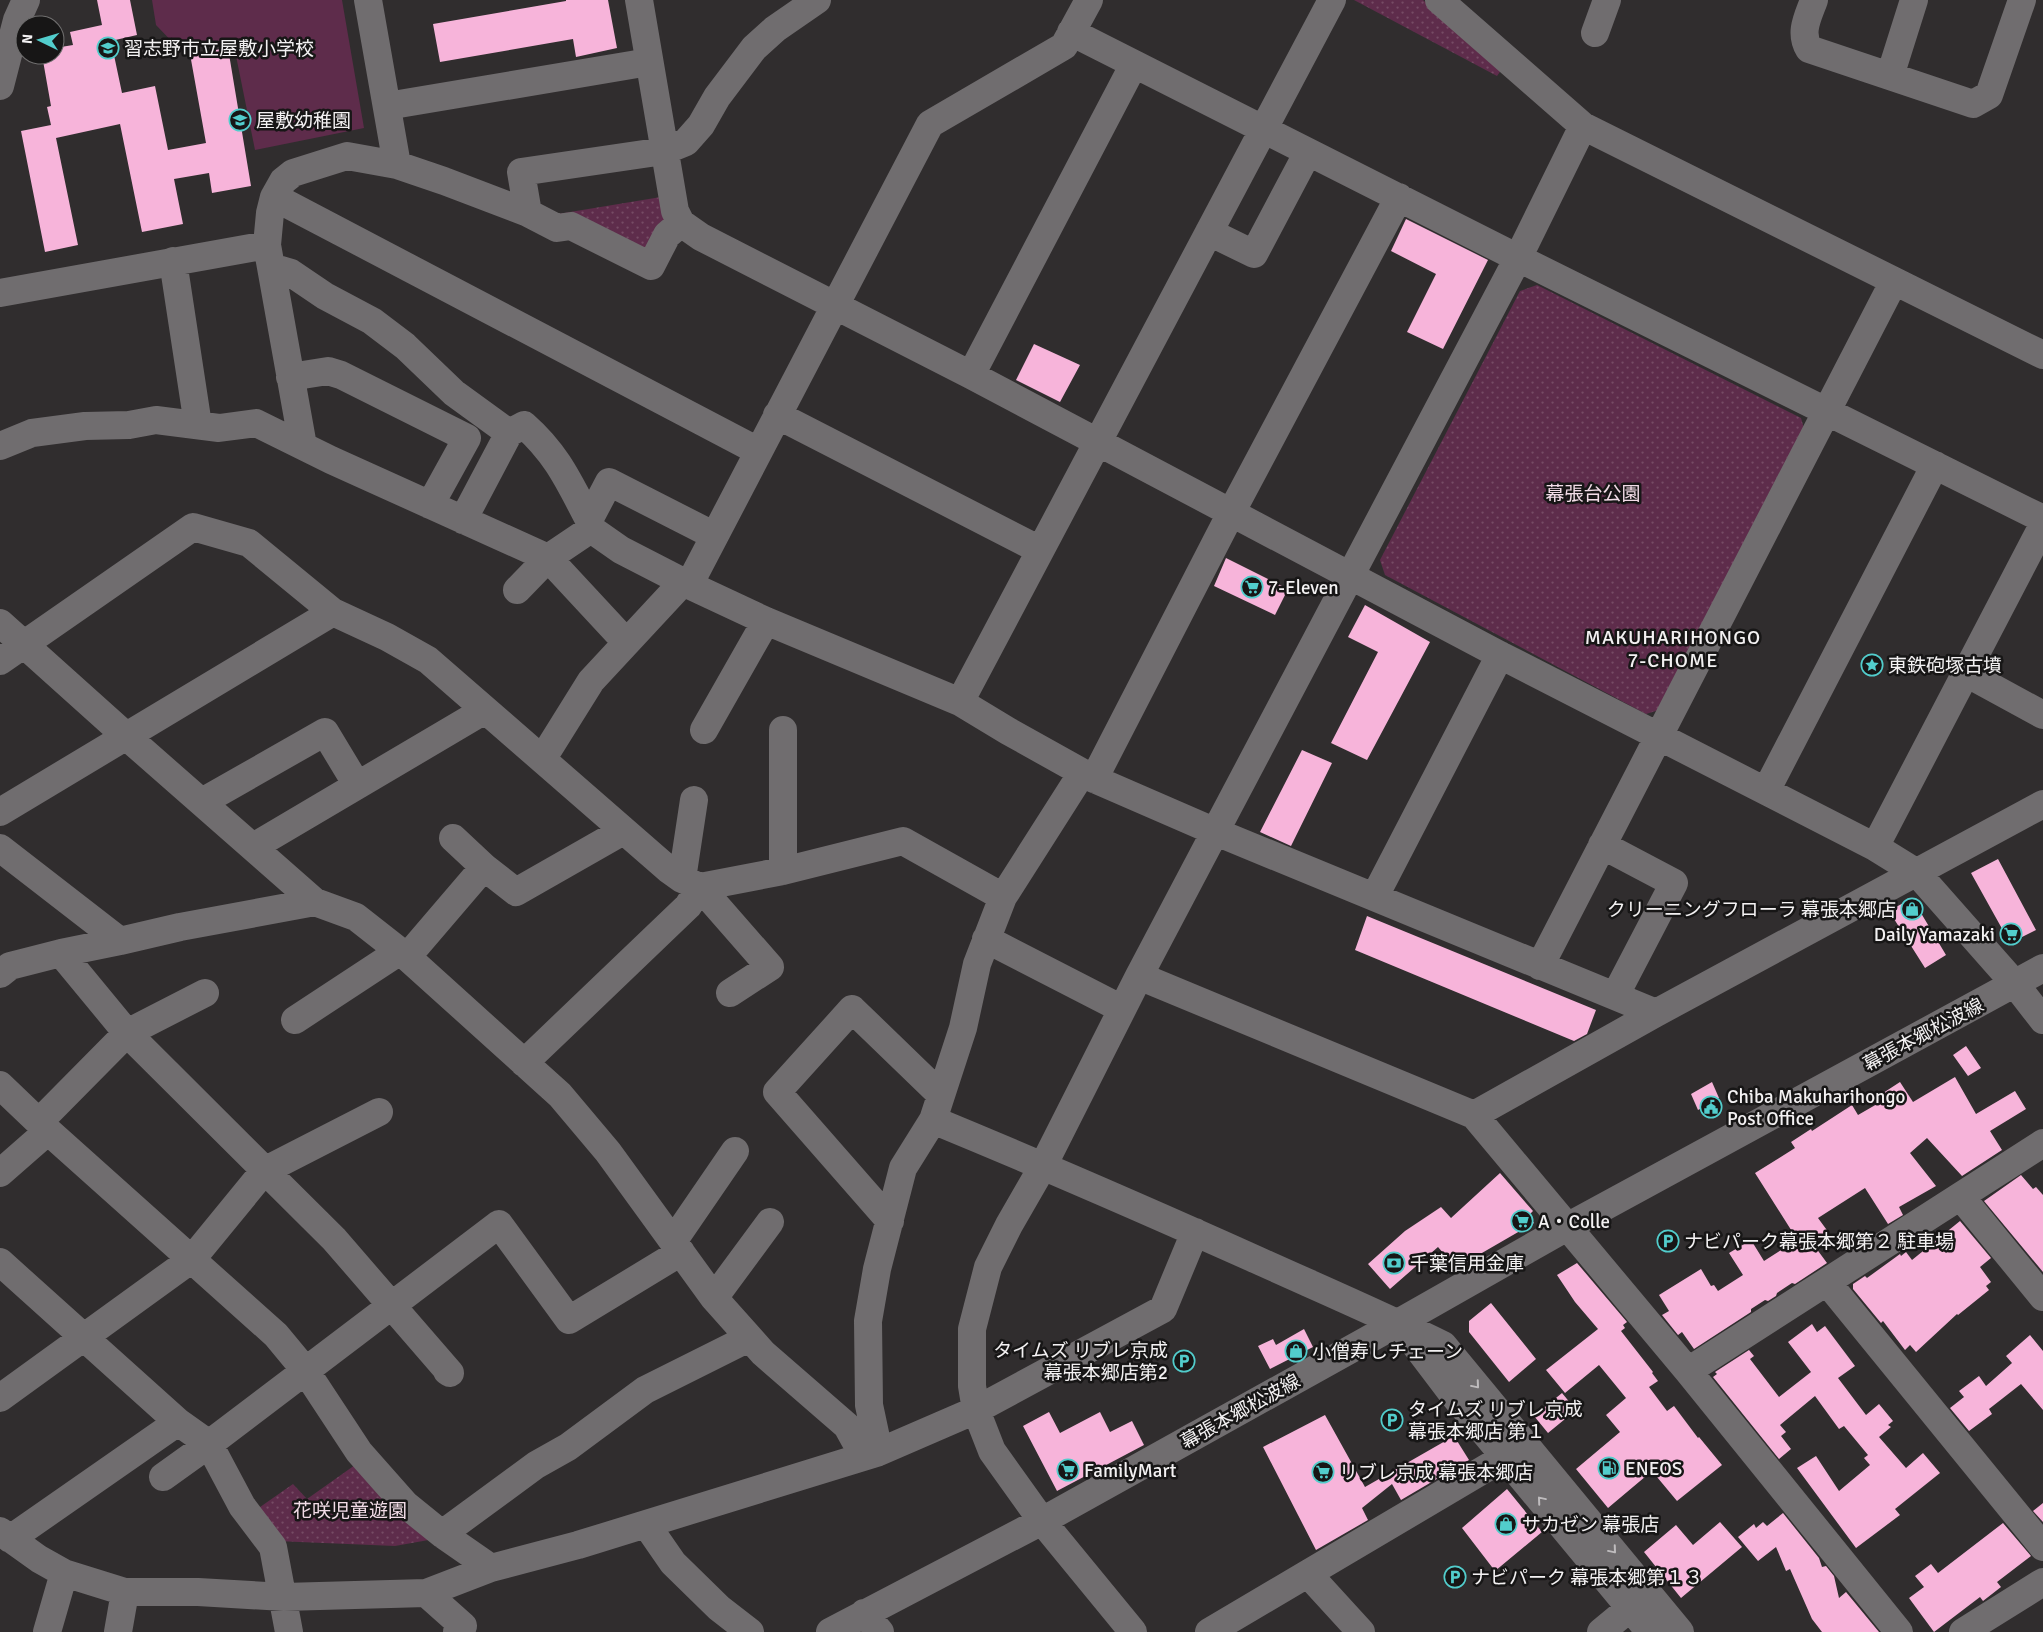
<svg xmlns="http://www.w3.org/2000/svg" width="2043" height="1632" viewBox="0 0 2043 1632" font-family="Signika,'Noto Sans JP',sans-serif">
<defs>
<pattern id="park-dots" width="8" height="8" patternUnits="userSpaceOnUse" patternTransform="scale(1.25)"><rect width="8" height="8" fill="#5e2c4b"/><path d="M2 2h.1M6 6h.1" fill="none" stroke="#764b65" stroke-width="1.8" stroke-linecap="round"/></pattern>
</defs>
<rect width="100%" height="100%" fill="#302d2e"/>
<path fill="url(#park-dots)" d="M1354,0H1423L1502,69L1497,76Z
M661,197L666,225L650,253L558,214Z
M1537,285L1801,418L1805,432L1659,710L1646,714L1385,575L1380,560L1520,291Z
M355,1465L434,1539L395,1546L276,1541L253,1512L293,1484L307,1499Z"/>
<path fill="#5e2c4b" d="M152,0H342L364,128L255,150L233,41L180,50L156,25Z"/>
<path fill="#f7b4da" d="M97,0H130L137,35L111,41L122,93L155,86L168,150L206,143L190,54L228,48L251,186L212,193L209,173L174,179L183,224L142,232L120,124L56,138L78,245L45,252L21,131L51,125L47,107L51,106L42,55H55V48L73,45L70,32L102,25Z
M566,0H608L617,48L576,57L573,39L440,62L433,24L566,1Z
M1406,219L1488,260L1443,349L1407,332L1436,274L1391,251Z
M1034,344L1080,365L1060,402L1016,380Z
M1226,558L1288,589L1275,615L1214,586Z
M1365,605L1430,642L1367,760L1331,743L1378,652L1348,637Z
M1302,750L1332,763L1291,846L1260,832Z
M1998,859L2036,930L2010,943L1971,873Z
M1912,898L1946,955L1925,968L1889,911Z
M1367,916L1596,1010L1587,1034L1574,1041L1355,950Z
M1966,1046L1981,1068L1968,1076L1953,1055Z
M1955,1077L1976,1114L2015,1091L2026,1109L1990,1131L2002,1150L1962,1176L1927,1138L1910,1153L1936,1186L1899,1207L1903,1215L1888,1224L1865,1188L1818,1218L1829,1233L1813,1244L1827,1263L1795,1284L1792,1283L1777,1293L1776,1296L1768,1301L1765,1300L1751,1309V1312L1694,1349L1682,1332L1678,1335L1662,1315L1669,1311L1659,1295L1701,1269L1711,1286L1714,1285L1718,1291L1743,1275L1729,1253L1751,1240L1764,1261L1795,1241L1791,1235L1793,1233L1755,1173L1795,1148L1791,1142L1811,1129L1812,1131L1852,1105L1858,1115L1884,1100L1880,1095L1900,1082L1913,1102Z
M1712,1082L1719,1098L1698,1110L1691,1094Z
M1500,1173L1533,1211L1528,1216L1534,1223L1456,1268L1438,1247L1390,1289L1368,1264L1405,1231L1441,1207L1451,1218Z
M2021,1175L2033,1189L2036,1187L2043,1195V1272L1984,1201Z
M1960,1221L1991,1258L1980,1267L1991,1282L1986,1286L1989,1290L1958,1315L1957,1314L1916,1352L1910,1345L1905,1350L1883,1321L1881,1323L1853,1289V1284L1865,1276L1867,1278L1900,1254L1901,1256L1906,1252L1912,1260Z
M1577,1263L1627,1322L1623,1325L1625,1328L1621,1331L1653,1372L1652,1373L1658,1381L1649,1387L1667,1411L1674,1406L1698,1438L1699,1437L1722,1465L1677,1501L1652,1471L1608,1508L1576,1469L1620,1432L1606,1415L1626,1398L1599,1365L1565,1393L1546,1370L1598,1329L1575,1302L1557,1275Z
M1491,1303L1536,1359L1509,1382L1469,1332V1321Z
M1812,1324L1817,1332L1825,1326L1855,1366L1838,1378L1866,1415L1879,1404L1893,1421L1888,1425L1891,1427L1879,1437L1906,1468L1923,1453L1940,1473L1895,1509L1900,1515L1856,1548L1797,1468L1816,1456L1839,1491L1870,1465L1864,1458L1868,1455L1844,1426L1839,1429L1815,1396L1780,1425L1786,1432L1781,1436L1791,1449L1779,1459L1713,1377L1717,1374L1715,1372L1749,1350L1754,1356L1750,1359L1779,1397L1811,1372L1788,1342Z
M1304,1329L1313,1347L1270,1369L1258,1346L1273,1339L1276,1345Z
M2030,1335L2043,1351V1410L2021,1384L1989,1409L1992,1414L1969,1431L1950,1408L1964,1397L1959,1391L1979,1376L1986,1386L2012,1363L2006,1356Z
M1562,1393L1576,1410L1548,1433L1534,1416Z
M1049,1412L1060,1433L1100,1412L1110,1432L1132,1421L1144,1445L1057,1491L1023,1426Z
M1325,1415L1365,1487L1454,1436L1469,1460L1401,1500L1392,1484L1362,1508L1368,1520L1316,1550L1263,1447Z
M1507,1489L1542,1532L1495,1571L1462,1528Z
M2043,1503V1522L2033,1511Z
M1783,1513L1819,1558L1822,1567L1826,1566L1834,1576L1839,1598L1846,1592L1879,1632H1822L1812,1619L1790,1569L1786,1571L1776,1547L1758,1561L1738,1537L1754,1524L1756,1528L1763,1522L1767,1526Z
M1720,1522L1742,1547L1681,1598L1644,1552L1676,1525L1693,1545Z
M2003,1523L2031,1556L1997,1582L2001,1587L1983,1601L1980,1597L1934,1632L1909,1598L1924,1587L1915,1576L1931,1564L1938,1573Z"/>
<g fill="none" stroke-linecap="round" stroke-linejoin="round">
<path stroke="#706d6f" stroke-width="28" d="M368,0L397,165
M639,0L675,211L681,223L701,237L971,375L1500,655L1875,847L1917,873L2015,984L2043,1020
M1439,0L1583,126L2043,355
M1814,0C1808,17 1799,32 1809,49L1973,104L1989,95L2022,0
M1071,32L1518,258L2043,519
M1595,33L1607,0
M1890,76L1914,0
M0,86L17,20L26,0
M387,106L649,62
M274,197L758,451
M528,213L521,172L664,151L686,142L701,125L717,97L754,48L775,29L817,0
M1209,232L1254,254L1308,152
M173,261L198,425
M271,267L291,273L325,296L372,321L405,346L454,393L509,433
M0,293L267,245
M971,375L1134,64
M290,377L328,371L341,375L467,438L430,505
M777,415L1040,550
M0,446L32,433L85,426L129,425L156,420L219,428L256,423L331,460L548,558L591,529
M303,446L267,245L270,213L274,197L283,181L293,173L347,156L397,165L444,181L528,213L557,228L571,226L651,266L667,235L681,223
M463,520L509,433L524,425C557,454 569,482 589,520L591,529L621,550L689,585L766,621L960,702L1008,731L1094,779L1216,832L1656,1013
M589,520L609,482L713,535
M689,585L930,124L1064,46L1089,0
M517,590L548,558L626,642
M0,623L126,736L315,902L356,917L407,957L560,1095L608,1152L714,1298L763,1353L847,1426L863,1455
M0,661L193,527L249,543L333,612
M1966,673L2043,715
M960,702L1332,0
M704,730L766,621
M543,758L591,681L683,582
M1094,779L1231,513L1399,197
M1766,791L1935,465
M202,802L325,732L357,785
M0,812L333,612L387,637L428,660L668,869L682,879L700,887L783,871L903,841L1003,897
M453,838L484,867L516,892L623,831
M1602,845L1674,883L1615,996
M253,847L485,710
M1875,847L2043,525
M0,848L120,941
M783,871V730
M682,879L694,800
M1375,896L1500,655
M986,939L1122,1009
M61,953L127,1033L334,1239L450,1373L447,1371
M407,957L484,867
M1540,966L1894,281
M0,974L10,966L61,953L120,941L180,927L315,902
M1139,976L1474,1115L1688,1371L1899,1632
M295,1020L400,951
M524,1063L688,906L700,887L770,967L730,993
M0,1085L48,1131L276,1335L305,1370L359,1452L405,1504L442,1534L491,1568
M1474,1115L1656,1013L2043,804
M933,1120C1042,1165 1150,1212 1257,1260C1319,1288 1382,1315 1443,1345L1680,1632
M39,1122L127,1033L205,993
M0,1173L48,1131
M1961,1197L2043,1297
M890,1221L777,1092L852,1009L941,1095
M674,1240L735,1151
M0,1262L178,1422L209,1444L242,1506L273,1547L289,1632
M1827,1282L2043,1547
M714,1298L770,1222
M1401,1326L1451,1392L1650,1632
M1688,1371L2043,1143
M0,1398L192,1259L264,1171L379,1112
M879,1452L869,1405L868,1321L877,1269L903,1168L933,1120L963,1028L977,964L1003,897L1082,773
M163,1477L209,1444L499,1224L569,1320L681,1252
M646,1524L673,1563L719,1608L750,1632
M0,1531L39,1559L64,1573L125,1592H198L284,1597L426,1593L491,1568L578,1545L879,1452L976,1410L1163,1309L1195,1232
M442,1534L536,1465L568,1447L645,1390L749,1338
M10,1539L178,1422
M1308,1574L1361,1632
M426,1593L463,1626L457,1632
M864,1613L880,1632
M47,1632L64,1573
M118,1632L125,1592
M830,1632L1042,1521L1398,1323L1567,1227L2043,968
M1133,1632L1042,1521L992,1451L976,1410L972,1386V1329L988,1267L1009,1225L1043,1166L1139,976L1518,258L1583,126
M1209,1632L1505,1457
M1601,1632L1630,1608
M1963,1632L2043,1582"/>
</g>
<defs><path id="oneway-chevron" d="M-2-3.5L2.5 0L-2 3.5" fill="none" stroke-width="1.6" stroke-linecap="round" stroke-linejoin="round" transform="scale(1.25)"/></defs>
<g stroke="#bfbcbe">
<use href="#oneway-chevron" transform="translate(1476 1385) rotate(50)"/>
<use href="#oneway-chevron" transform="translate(1541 1500) rotate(-130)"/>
<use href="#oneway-chevron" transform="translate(1613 1550) rotate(50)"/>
</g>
<defs>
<g id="school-ring" transform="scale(1.125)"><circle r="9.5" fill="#171616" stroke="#52cdcc" stroke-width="1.5"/><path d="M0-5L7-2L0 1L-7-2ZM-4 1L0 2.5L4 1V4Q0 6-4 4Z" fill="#52cdcc"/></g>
<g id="supermarket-ring" transform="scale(1.125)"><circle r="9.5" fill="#171616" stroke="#52cdcc" stroke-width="1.5"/><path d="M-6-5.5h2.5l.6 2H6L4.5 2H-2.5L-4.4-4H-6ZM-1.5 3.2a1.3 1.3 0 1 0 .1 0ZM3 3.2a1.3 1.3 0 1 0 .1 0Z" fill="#52cdcc"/></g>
<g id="sight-ring" transform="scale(1.125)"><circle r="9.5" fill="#171616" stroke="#52cdcc" stroke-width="1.5"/><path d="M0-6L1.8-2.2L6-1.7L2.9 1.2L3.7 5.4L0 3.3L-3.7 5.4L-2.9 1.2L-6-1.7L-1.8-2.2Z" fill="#52cdcc"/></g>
<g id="shop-ring" transform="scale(1.125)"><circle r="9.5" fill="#171616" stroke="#52cdcc" stroke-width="1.5"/><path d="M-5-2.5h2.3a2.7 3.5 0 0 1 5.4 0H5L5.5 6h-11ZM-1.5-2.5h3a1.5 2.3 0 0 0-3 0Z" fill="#52cdcc"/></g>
<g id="civic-ring" transform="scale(1.125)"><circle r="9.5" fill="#171616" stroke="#52cdcc" stroke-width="1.5"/><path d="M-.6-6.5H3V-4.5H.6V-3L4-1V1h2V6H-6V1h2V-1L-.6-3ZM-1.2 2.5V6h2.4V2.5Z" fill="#52cdcc"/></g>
<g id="parking-ring" transform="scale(1.125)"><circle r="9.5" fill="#171616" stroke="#52cdcc" stroke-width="1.5"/><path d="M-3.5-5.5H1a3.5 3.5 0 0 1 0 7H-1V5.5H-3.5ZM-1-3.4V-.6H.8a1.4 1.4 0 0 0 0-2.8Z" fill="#52cdcc"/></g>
<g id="bank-ring" transform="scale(1.125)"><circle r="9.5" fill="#171616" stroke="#52cdcc" stroke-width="1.5"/><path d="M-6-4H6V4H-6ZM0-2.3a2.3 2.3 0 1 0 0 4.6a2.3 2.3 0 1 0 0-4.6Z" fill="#52cdcc"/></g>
<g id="fuel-ring" transform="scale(1.125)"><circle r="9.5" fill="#171616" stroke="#52cdcc" stroke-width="1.5"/><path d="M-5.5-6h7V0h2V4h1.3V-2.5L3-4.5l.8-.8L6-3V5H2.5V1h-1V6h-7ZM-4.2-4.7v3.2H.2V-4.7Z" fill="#52cdcc"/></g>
</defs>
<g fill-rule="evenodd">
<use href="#school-ring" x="108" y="48"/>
<use href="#school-ring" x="240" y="120"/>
<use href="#supermarket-ring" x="1252" y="587"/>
<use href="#sight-ring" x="1872" y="665"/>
<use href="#shop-ring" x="1912" y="909"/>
<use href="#supermarket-ring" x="2011" y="934"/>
<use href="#civic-ring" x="1711" y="1107"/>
<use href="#supermarket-ring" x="1522" y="1221"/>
<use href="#parking-ring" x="1668" y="1241"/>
<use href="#bank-ring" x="1394" y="1263"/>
<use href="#shop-ring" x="1296" y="1351"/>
<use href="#parking-ring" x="1184" y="1361"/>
<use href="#parking-ring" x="1392" y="1420"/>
<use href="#fuel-ring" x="1609" y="1468"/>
<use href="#supermarket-ring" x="1068" y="1470"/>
<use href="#supermarket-ring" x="1323" y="1472"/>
<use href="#shop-ring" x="1506" y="1524"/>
<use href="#parking-ring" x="1455" y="1577"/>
</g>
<g text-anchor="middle" stroke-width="5" stroke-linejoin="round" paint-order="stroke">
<g font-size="19" fill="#f3f1f2" stroke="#171616" text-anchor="start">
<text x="124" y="55">習志野市立屋敷小学校</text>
<text x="256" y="127">屋敷幼稚園</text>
<text x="1268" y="594">7-Eleven</text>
<text x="1888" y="672">東鉄砲塚古墳</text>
<text x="1896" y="916" text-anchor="end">クリーニングフローラ 幕張本郷店</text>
<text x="1995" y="941" text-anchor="end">Daily Yamazaki</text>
<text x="1727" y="1103">Chiba Makuharihongo<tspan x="1727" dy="22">Post Office</tspan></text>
<text x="1538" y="1228">A・Colle</text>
<text x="1684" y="1248">ナビパーク幕張本郷第２ 駐車場</text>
<text x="1410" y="1270">千葉信用金庫</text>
<text x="1168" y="1357" text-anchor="end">タイムズ リブレ京成<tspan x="1168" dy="22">幕張本郷店第2</tspan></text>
<text x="1312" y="1358">小僧寿しチェーン</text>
<text x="1408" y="1416">タイムズ リブレ京成<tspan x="1408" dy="22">幕張本郷店 第１</tspan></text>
<text x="1625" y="1475">ENEOS</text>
<text x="1084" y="1477">FamilyMart</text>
<text x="1339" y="1479">リブレ京成 幕張本郷店</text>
<text x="1522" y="1531">サカゼン 幕張店</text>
<text x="1471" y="1584">ナビパーク 幕張本郷第１３</text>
</g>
<g font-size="19" fill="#f2dce7" stroke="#171616">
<text x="1593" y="500">幕張台公園</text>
<text x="350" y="1517">花咲児童遊園</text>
</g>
<g font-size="19" fill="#f3f1f2" stroke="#171616">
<text transform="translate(1923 1034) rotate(-28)" y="7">幕張本郷松波線</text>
<text transform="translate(1240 1411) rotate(-29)" y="7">幕張本郷松波線</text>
</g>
<g font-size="20" letter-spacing="1" fill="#f3f1f2" stroke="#171616">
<text x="1673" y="644">MAKUHARIHONGO<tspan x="1673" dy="23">7-CHOME</tspan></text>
</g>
</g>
<g transform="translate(40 40) rotate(275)"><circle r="24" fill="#171616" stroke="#6f6e6e"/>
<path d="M0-4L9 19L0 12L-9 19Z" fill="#52cdcc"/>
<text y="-8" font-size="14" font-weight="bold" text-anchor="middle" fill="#f3f1f2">N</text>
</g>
</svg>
